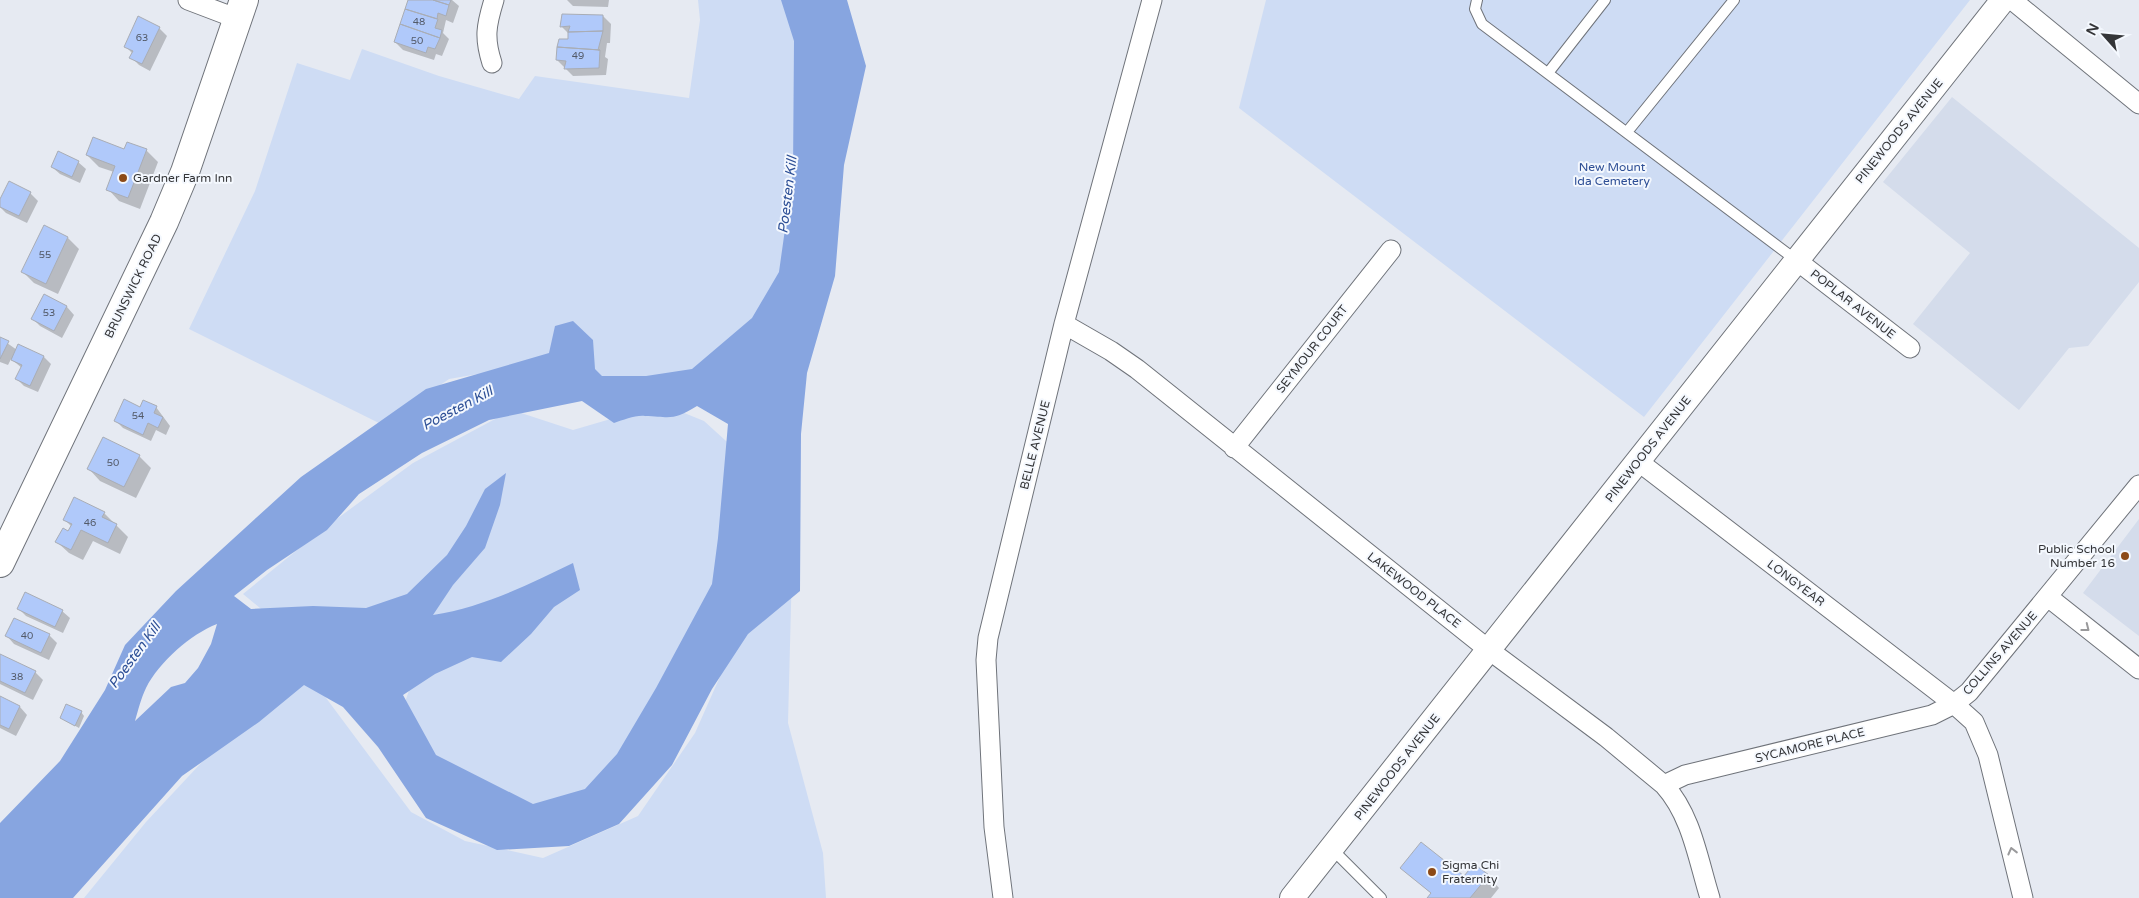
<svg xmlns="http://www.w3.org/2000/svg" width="2139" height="898" viewBox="0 0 2139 898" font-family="'Varela Round',sans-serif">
<rect width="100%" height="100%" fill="#e6eaf2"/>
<path fill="#d4dceb" d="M1952,97L2139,248V282L2088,346L2069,348L2019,410L1913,324L1970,253L1883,182Z
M2139,519V636L2083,593Z"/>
<path fill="#cedcf4" d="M698,0H786L798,49L800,163L783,271L757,323L695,373L601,380L548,362L449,379L383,425L189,329L255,191L297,63L350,80L362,49L439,76L519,99L535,76L689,98L700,20Z
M1266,0H1970L1644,417L1239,108Z
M662,404L704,421L758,470L740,559L627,751L583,793L528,807L435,760L404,705L434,618L266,613L243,594L323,529L413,463L512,410L573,430Z
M794,489L788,723L823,853L826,898H84L146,822L229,733L306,671L411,812L465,841L543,858L638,816L695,733L746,618Z"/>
<path fill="#87a5e0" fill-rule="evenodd" d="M781,0H847L866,66L844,165L835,276L807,373L801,434L800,591L748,634L712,689L672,765L619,824L569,846L497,850L426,818L378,747L343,707L304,685L259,722L182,776L73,898H0V823L60,761L105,690L125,645L176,591L301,477L426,389L549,353L555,326L573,321L593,340L595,369L602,376H646L692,369L752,318L779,272L793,172L794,41ZM582,401L614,423C624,420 635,415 645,416C671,417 673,421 697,406L728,424L718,538L712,584L656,688L617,754L585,789L533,804L436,755L403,695L435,674L472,657L501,662L531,634L554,607L580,590L573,563C528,585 483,607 433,615L453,585L485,548L500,505L506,473L485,489L466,526L447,555L407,594L366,608L313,606L251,609L234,596L267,570L327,530L359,494L422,453L489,420ZM217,624L211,644L198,668L185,683L171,687L135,721C138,711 141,698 146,688C159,662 191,634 217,624Z"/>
<path fill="#0003" d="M409,0H452L459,6L453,23L446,20L443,33L449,39L442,56L436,54L434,60L403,50L395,42Z
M567,0H609L608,7L573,6Z
M603,16L611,24L610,43H607L605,57L608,59L606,75L573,76L557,60L569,41V34L561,26Z
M159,28L167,36L150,71L139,65L131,57L133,54L125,46Z
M125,150H146L158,162L140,209L119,201L108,189L114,172L99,167L87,155Z
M78,162L86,169L80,183L60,174L52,167Z
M30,193L38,201L27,223L6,213L0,207V202Z
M68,238L79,249L58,294L34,283L22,271Z
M45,295L67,307L74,315L62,338L40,326L32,318Z
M0,338L17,350L44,357L51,364L38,392L24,386L17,379L22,368L11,359L8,365L0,362Z
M156,407L170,426L166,435L156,430L151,441L123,428L115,420Z
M139,456L151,468L136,498L100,481L89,469Z
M104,513L128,537L120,554L93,541L83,560L69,553L57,542L69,533L72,527L65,520Z
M18,608L62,611L70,618L63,633L26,616Z
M49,635L57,643L49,660L14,644L7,636Z
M0,655L35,672L43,680L33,700L0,684Z
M0,697L20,707L27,715L16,736L0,728Z
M81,712L84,716L79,728L61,718Z
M1402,868L1465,878L1488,876L1499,888L1491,898H1429L1432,894Z"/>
<path fill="#b0c9fa" stroke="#a9adb5" d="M408,0H433L449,5L446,16L438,13L437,19L405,9Z
M433,0H451L449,5Z
M405,9L438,19L435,28L442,30L440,38L400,24Z
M562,14L603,15V31L568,32L570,26L560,27Z
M138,16L160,27L142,64L129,58L133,51L124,47Z
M400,24L440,38L435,49L428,47L426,53L394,42Z
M603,31L598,50H600L557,47L559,39H568V32Z
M557,47L600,50L599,68L564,69L566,61L556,60Z
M93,137L124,149L127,142L147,149L128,198L106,190L115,166L86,155Z
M58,151L79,161L72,177L51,167Z
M9,181L31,192L19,216L0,207V199Z
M44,225L68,237L46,284L21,272Z
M44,294L67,306L54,331L31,319Z
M0,337L9,341L0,359Z
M18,344L44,356L30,386L15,379L22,365L11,360Z
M124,399L140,407L143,400L157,406L154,413L163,417L158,428L148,423L143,435L114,421Z
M103,437L140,455L124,487L87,469Z
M74,497L105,512L102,517L117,524L108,543L81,530L71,550L55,542L63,528L68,531L72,524L63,520Z
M25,592L63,610L55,627L17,609Z
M14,618L50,634L41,653L5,636Z
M0,654L36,671L25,693L0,681Z
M0,696L20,706L9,729L0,725Z
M66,704L82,711L75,726L60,718Z
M1421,842L1464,876L1474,864L1489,875L1470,898H1427L1431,893L1400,868Z"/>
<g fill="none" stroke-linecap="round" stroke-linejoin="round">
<g stroke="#6f737a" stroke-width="12">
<path id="service" d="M1477,0L1475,9L1482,24L1796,260
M1548,73L1605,0
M1627,132L1734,0
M1332,849L1381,898"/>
</g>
<g stroke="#6f737a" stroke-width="21">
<path id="minor" d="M188,0L238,19
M2012,0L2139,104
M492,63C484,38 486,26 494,0
M1796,260L1910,348
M1064,324L1111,351L1137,369L1489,650L1606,737L1664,785C1692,816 1698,860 1710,898
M1234,448L1391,250
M1639,462L1954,704L1974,722L1988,755L2023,898
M2048,597L2139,669
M1664,785L1685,775L1932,715L1954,704L1969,692L2139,485
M1003,898L994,827L986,660L988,638L1064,324L1152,0"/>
</g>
<g stroke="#6f737a" stroke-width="26">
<path id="tertiary" d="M1292,898L2003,0"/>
</g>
<g stroke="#6f737a" stroke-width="30">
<path id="primary" d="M0,563L164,222L185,172L244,0"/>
</g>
<use href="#service" stroke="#fff" stroke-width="10"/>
<use href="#minor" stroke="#fff" stroke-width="19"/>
<use href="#tertiary" stroke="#fff" stroke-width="24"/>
<use href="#primary" stroke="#fff" stroke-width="28"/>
</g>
<defs><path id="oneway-chevron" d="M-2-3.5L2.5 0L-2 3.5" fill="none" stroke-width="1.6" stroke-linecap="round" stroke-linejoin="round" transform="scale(1.25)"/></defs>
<g stroke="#9a9a9c">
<use href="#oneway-chevron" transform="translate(2086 628) rotate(38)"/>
<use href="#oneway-chevron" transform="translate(2012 851) rotate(-104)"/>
</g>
<g fill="#8c4a18" stroke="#f4f8fe" stroke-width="2">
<circle cx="123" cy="178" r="5"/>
<circle cx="2125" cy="556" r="5"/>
<circle cx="1432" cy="872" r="5"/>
</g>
<g text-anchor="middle" stroke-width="4" stroke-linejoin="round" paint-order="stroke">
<g font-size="10" fill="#535a68">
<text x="419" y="25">48</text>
<text x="142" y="41">63</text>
<text x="417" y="44">50</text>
<text x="578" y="59">49</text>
<text x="45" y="258">55</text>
<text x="49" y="316">53</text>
<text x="138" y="419">54</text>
<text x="113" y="466">50</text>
<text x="90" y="526">46</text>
<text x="27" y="639">40</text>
<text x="17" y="680">38</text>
</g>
<g font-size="12" fill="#343538" stroke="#f4f8fe">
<text transform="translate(1899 131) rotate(-51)" y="4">PINEWOODS AVENUE</text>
<text transform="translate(133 286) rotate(-64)" y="4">BRUNSWICK ROAD</text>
<text transform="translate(1853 304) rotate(38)" y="4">POPLAR AVENUE</text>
<text transform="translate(1312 349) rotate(-52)" y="4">SEYMOUR COURT</text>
<text transform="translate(1035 445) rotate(-76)" y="4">BELLE AVENUE</text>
<text transform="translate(1648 449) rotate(-52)" y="4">PINEWOODS AVENUE</text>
<text transform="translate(1796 583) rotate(37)" y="4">LONGYEAR</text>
<text transform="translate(1414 590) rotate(38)" y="4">LAKEWOOD PLACE</text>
<text transform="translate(2000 653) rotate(-49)" y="4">COLLINS AVENUE</text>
<text transform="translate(1810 745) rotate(-14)" y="4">SYCAMORE PLACE</text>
<text transform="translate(1397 767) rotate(-52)" y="4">PINEWOODS AVENUE</text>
</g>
<g font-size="12" fill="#2d4e95" stroke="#f4f8fe">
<text x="1612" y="171">New Mount<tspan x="1612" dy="14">Ida Cemetery</tspan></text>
</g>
<g font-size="12" fill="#343538" stroke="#f4f8fe" text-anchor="start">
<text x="133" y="182">Gardner Farm Inn</text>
<text x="2115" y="553" text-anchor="end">Public School<tspan x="2115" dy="14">Number 16</tspan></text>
<text x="1442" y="869">Sigma Chi<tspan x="1442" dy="14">Fraternity</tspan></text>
</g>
<g font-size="14" font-style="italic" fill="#2d4f96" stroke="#f4f8fe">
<text transform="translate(787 195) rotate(-83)" y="5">Poesten Kill</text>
<text transform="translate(457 408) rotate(-28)" y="5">Poesten Kill</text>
<text transform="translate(134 655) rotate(-54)" y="5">Poesten Kill</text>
</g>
</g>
<g transform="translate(2104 35) rotate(297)" stroke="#f4f8fe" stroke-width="4" paint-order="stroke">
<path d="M0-4L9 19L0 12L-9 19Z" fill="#343538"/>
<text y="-8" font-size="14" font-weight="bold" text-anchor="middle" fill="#343538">N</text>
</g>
</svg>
